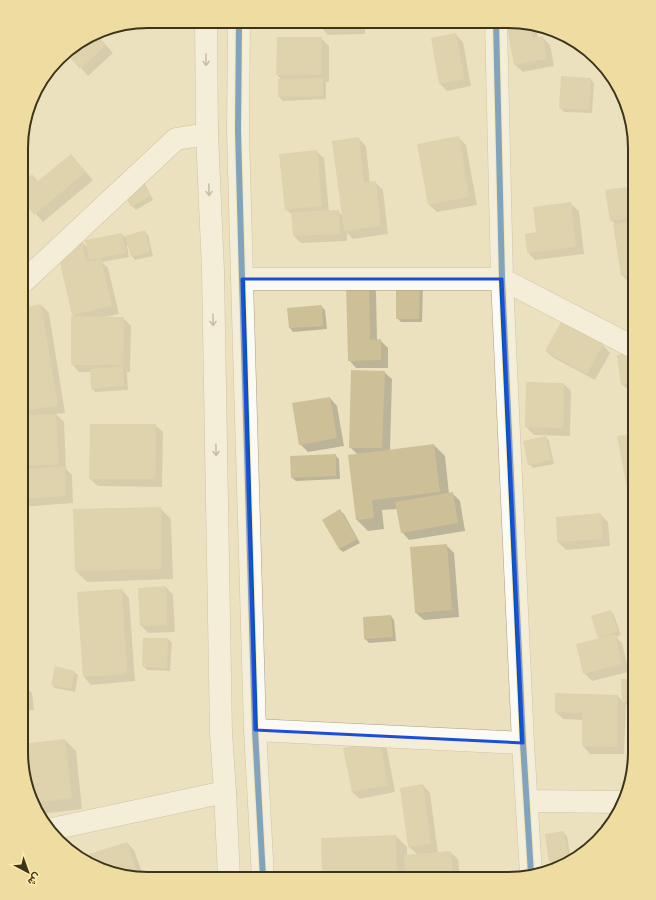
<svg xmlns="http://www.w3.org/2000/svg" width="656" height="900" viewBox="0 0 656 900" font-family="'Open Sans',Vazirmatn,sans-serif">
<rect width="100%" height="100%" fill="#ece1bf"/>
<path fill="#0003" d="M320,22H365V34L328,35L321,27Z
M525,22L536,27L538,38L542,37L550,45L554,66L523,72L515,65Z
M96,34L113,53L88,76L81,68Z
M455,34L463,42L471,86L447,91L440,84Z
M321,38L329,46V82H326V99L283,101L279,97L282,80L277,75Z
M590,79L594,83L592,113L564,112L560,108Z
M458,137L466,145L477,205L437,212L429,205Z
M358,138L366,146L370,183L375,182L383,190L388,234L353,239L347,233V241L301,243L294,236L293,216L286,209L316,151L324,158L329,212L338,211L343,216Z
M71,155L93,180L43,222L22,198V184L38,182Z
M141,181L145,184L153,200L136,210L132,206Z
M626,188L630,192L635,222V282L629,283L622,275L616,225L611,220Z
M571,204L579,211L584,254L535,260L528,253Z
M145,232L148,235L153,256L135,260L132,256L129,245L127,246L129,257L102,262L108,268L119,314L104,317L123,318L131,326L130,372H127L128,390L95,392L92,388L91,372H79L72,364L75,317L73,315L57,247L82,242L87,247L122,234L127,239Z
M368,283L376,291L377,341L380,340L388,348V368H356L349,360Z
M423,284L422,322H401L397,318Z
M41,305L49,313L65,413L56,414L64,422L66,469L72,475L73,503L21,507L22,416H27L22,410V309Z
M321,306L325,310L327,329L293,332L290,328Z
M562,323L603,345L610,353L595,380L554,358L546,351Z
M635,353V387L626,388L622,385Z
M384,372L392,379L390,451L434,445L445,456L449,494L452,493L460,501L465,531L409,540L402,532L397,509L382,510L384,529L368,531L357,520L349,456L358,455L350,447Z
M527,383L564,384L571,391L570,436L534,435L526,427Z
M330,398L337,406L344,446L308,452L300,444Z
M155,425L163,432L162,487L98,486L90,479Z
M635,434V503L629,497Z
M546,437L549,441L554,464L533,468L529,464Z
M335,455L339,459L340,479L296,481L292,478Z
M160,508L171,519L173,579L87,582L76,571Z
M340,511L344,514L360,543L343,552L339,549Z
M600,514L608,522L610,546L566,550L558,542Z
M446,545L454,553L459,617L424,620L416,613Z
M166,587L173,595L175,632L148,633L141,625Z
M122,590L129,598L135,681L91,685L84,677Z
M611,611L614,615L621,635L616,637L622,643L629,672L592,681L584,673L601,639L599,637Z
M391,616L394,620L396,641L369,643L365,639L364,618Z
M168,639L172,643L170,671L147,670L143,666Z
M74,672L78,675L75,692L55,688L52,684Z
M635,680V709H631L626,704L624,754H590L583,746V720L563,719L556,712L618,696L623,701Z
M21,685H24L32,693L34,710L21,711Z
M65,740L76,751L82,809L40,814L34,808L21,752V745Z
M379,741L387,749L395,792L360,799L352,792Z
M423,785L430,793L438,853L450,852L458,859L460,879L323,878L322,839L396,836L407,847V856L418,855L409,847Z
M563,832L567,836L571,860L568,862L554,865L550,861Z
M127,843L134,850L144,878H132L93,864L90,855Z"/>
<path fill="#cdc096" d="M319,22H358V27L320,28Z
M506,22H525L530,24L533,38L543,36L547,59L514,65Z
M456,33L464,79L439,84L431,38Z
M96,34L106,45L80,69L65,52Z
M277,37H322L321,75H276Z
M561,76L591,78L589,110L559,108Z
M323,78V96L278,97V79Z
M459,136L469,197L428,205L417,144Z
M359,137L364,182L376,181L381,226L344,231L332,141Z
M317,150L322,206L285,210L279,154Z
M71,154L86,172L34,215L22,200V183L32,174L38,181Z
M141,179L150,196L131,207L122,190Z
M626,187L631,218L610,221L605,190Z
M571,202L576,247L527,253L525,234L536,232L533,207Z
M339,210L340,234L293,236L291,212Z
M635,221V274L621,276L613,224Z
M145,230L150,252L131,257L125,236Z
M122,233L126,253L89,260L85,240Z
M82,240L86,262L101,259L112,306L72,315L56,246Z
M396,279H420L419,319H396Z
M369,282L370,340L381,339V360L348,361L346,283Z
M41,304L58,405L22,412V308Z
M322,305L323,326L289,328L287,308Z
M71,316L124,317L123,365H71Z
M561,322L603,344L587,374L545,351Z
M635,352V383L621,385L617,355Z
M123,366L124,386L91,389L90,369Z
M351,370L385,371L382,448H349Z
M526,382L564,383L563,428L525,427Z
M330,397L337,438L299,445L292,403Z
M56,414L59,465L22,466V415Z
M90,424H156L155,479H89Z
M635,433V497L629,498L617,436Z
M546,436L551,460L528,465L523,441Z
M434,444L440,492L372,500L374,518L356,520L348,455Z
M336,454V476L291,478L290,456Z
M65,466L66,496L21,499L22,469Z
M453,492L458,523L401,533L395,502Z
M161,507L162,569L75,571L73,509Z
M340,509L357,539L339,549L322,520Z
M601,513L603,539L557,542L556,517Z
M447,544L452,610L415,613L410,547Z
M166,586L167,625L140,626L138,588Z
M122,589L127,674L83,677L77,592Z
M611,610L618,631L598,638L591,616Z
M631,613H635V657H632Z
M391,615L393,637L364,639L363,617Z
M615,634L622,664L583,674L576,644Z
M143,638H168L167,668L142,667Z
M55,666L75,671L71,689L51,685Z
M621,679H635V702H622Z
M21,684H24L27,702L21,703Z
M555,693L618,695L617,747L582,746V713L555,712Z
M65,739L72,798L33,803L21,752V744Z
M379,740L388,785L352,792L343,748Z
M423,784L431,844L408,847L400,788Z
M613,823L601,834V824Z
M564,831L568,858L549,862L545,834Z
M396,835L397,879L322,878L321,838Z
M127,842L139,878H132L92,863L89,854Z
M451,851L453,879H406L404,855Z"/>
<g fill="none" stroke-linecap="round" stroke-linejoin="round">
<g stroke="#a79e84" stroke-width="23">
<path id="minor" d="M496,22L502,279L523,743L531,874
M242,279H502L635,348
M22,283L176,139L207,134
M255,730L523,743
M527,801L621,802
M52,829L225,792"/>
</g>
<g stroke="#a79e84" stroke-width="23">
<path id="tertiary" d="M206,21L207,134L213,271L221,733L225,792L229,878
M239,21L238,131L242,279L255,730L263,878"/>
</g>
<use href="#minor" stroke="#fcfaf5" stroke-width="22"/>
<use href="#tertiary" stroke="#fcfaf5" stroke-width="22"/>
<g stroke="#feebad" stroke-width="8">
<path id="cycleway" d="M239,21L238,131L242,279L255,730L263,878
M496,22L502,279L523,743L531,874"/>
</g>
<use href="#cycleway" stroke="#0057b8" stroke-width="6"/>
</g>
<defs><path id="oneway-shaft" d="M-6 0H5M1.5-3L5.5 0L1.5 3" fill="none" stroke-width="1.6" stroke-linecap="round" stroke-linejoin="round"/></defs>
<g stroke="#9c9888">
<use href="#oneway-shaft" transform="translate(206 60) rotate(89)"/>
<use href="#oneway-shaft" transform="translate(209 190) rotate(88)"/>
<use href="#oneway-shaft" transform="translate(213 320) rotate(89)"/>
<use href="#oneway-shaft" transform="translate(216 450) rotate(89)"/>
</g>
<path d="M0 0H656V900H0ZM242,279H502L523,743L255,730Z" fill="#ece1bf" fill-opacity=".55" fill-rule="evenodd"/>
<path fill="none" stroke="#1d4ed8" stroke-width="3" stroke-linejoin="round" d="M242,279H502L523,743L255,730Z"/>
<path d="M0 0H656V900H0ZM148 28H508A120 120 0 0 1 628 148V752A120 120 0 0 1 508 872H148A120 120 0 0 1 28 752V148A120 120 0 0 1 148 28Z" fill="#eedca1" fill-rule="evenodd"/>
<path fill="none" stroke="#3c351c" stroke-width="2" d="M148 28H508A120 120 0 0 1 628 148V752A120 120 0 0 1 508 872H148A120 120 0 0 1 28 752V148A120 120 0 0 1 148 28Z"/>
<g transform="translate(28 872) rotate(139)" stroke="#feebad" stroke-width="3" paint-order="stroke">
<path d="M0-3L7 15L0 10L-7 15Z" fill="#3c351c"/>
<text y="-6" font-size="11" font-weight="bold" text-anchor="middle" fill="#3c351c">ش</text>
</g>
</svg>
